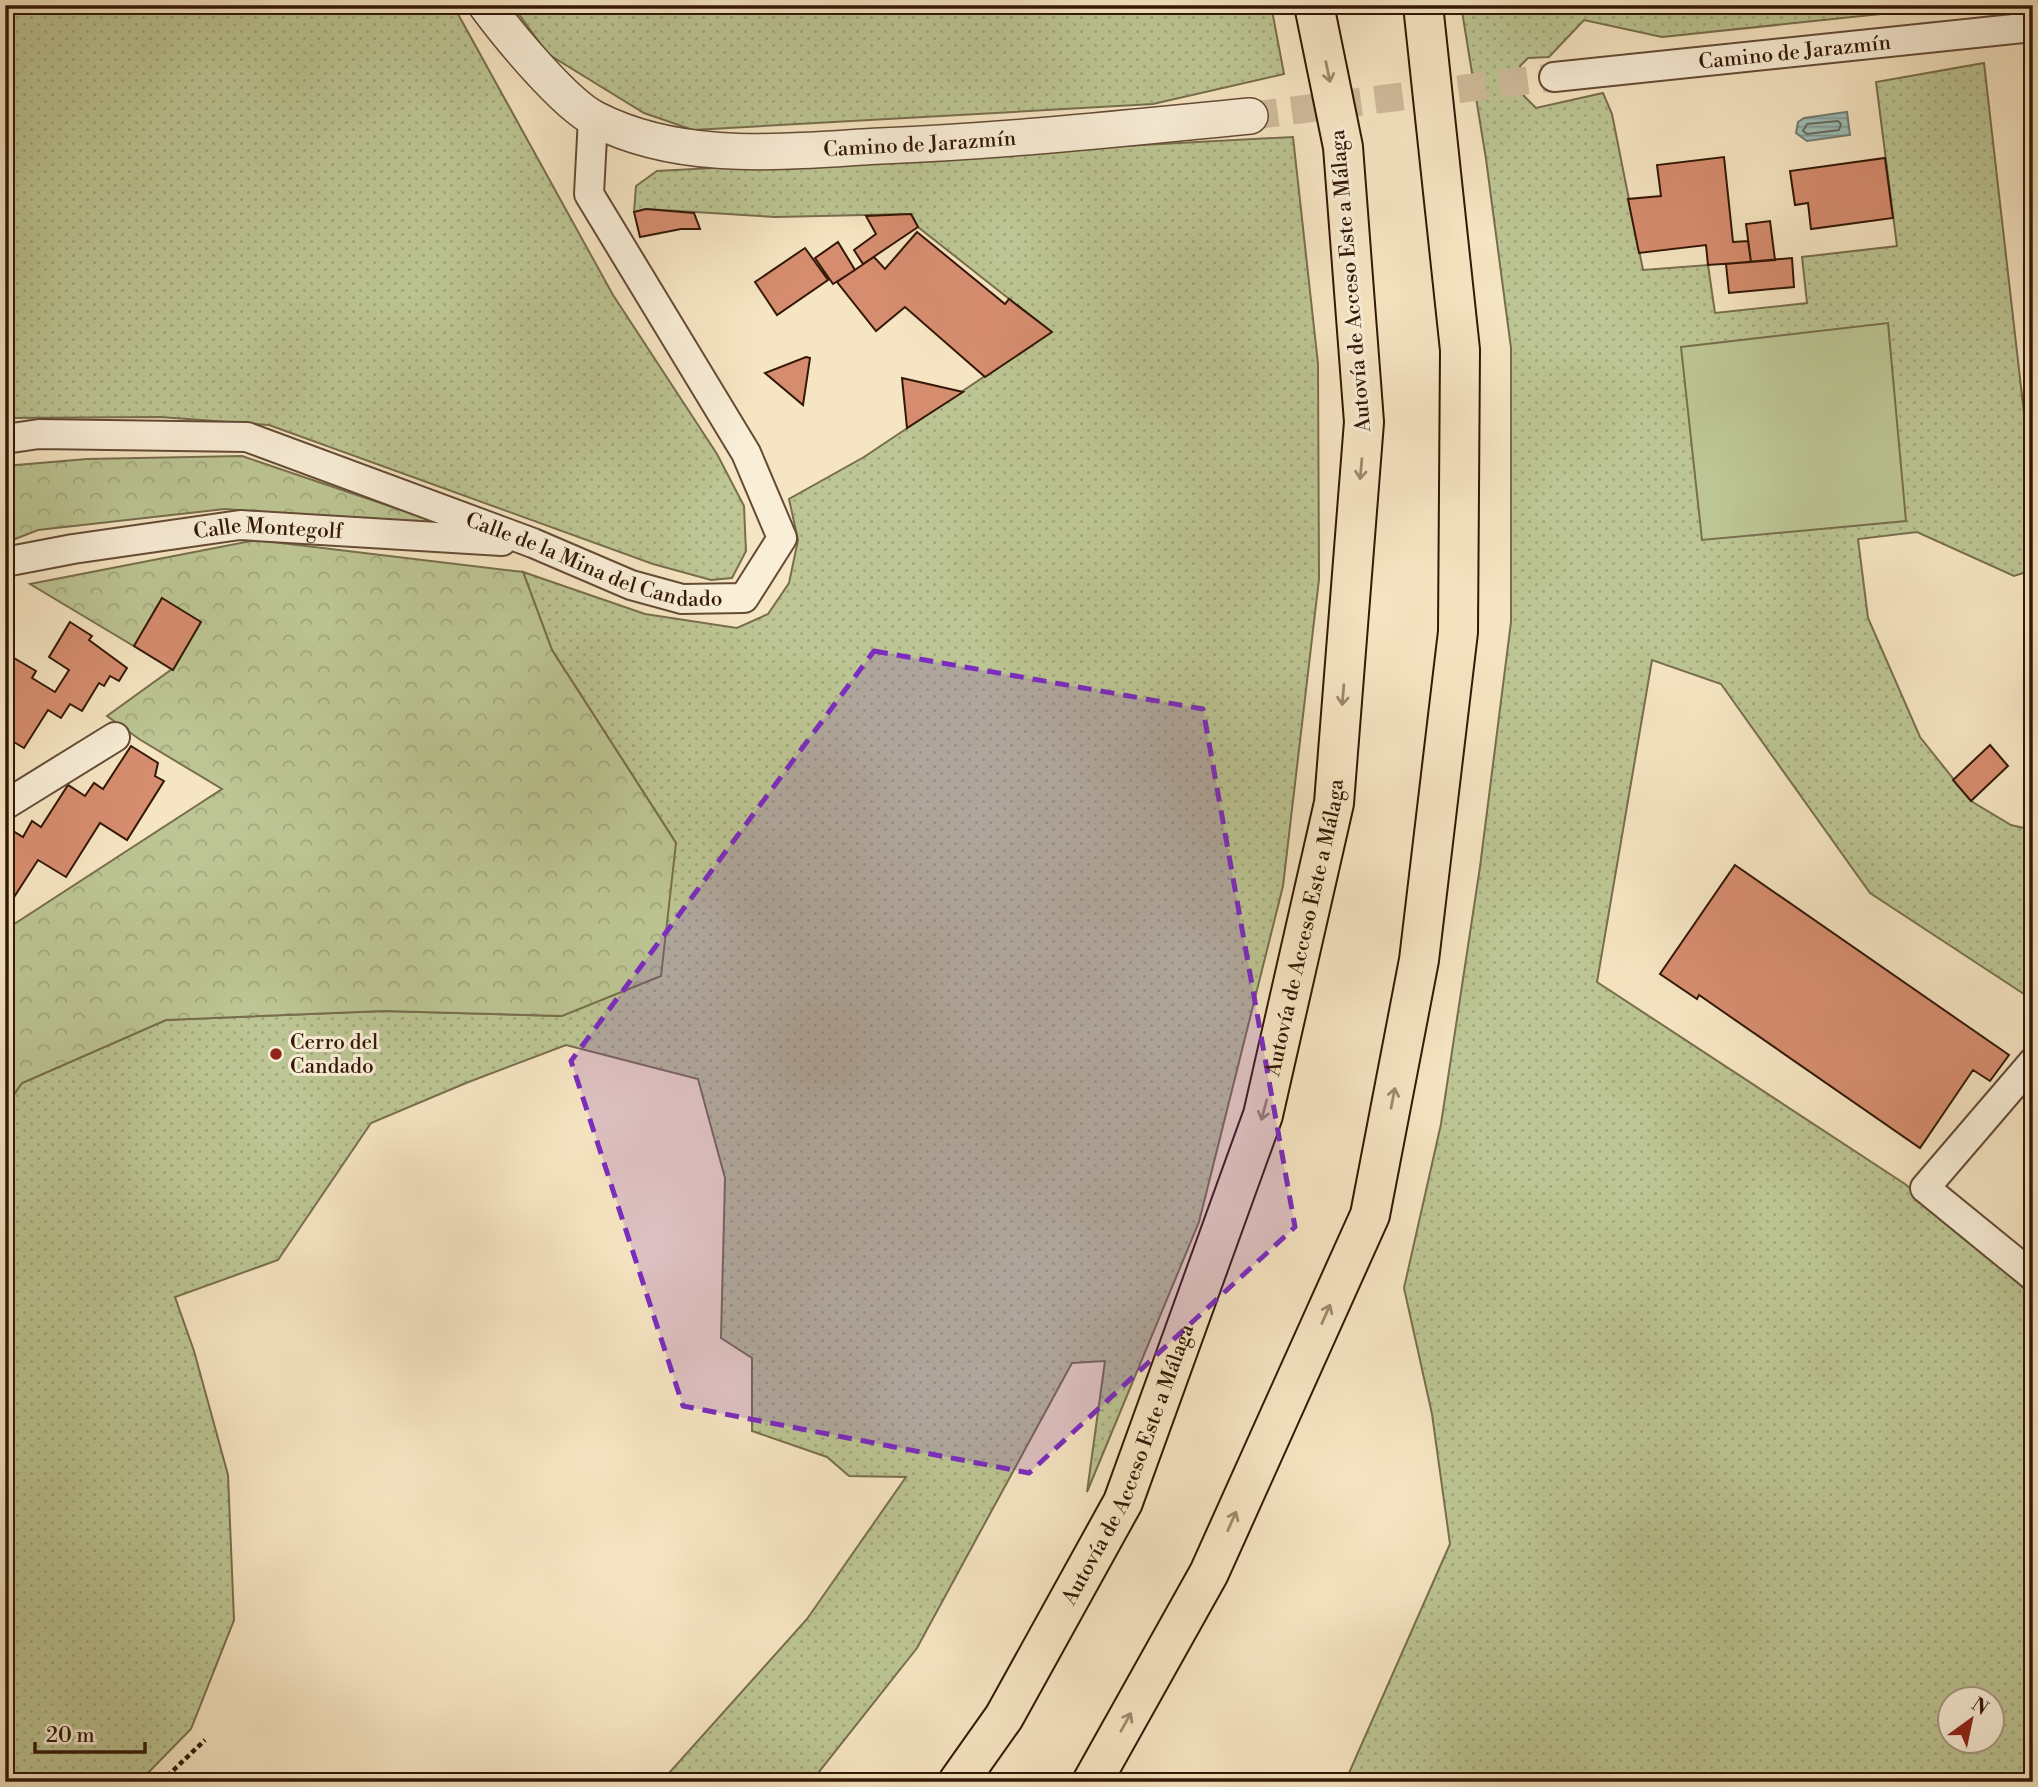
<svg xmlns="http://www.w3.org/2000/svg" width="2038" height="1787" viewBox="0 0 2038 1787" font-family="'Libre Bodoni',serif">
<defs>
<pattern id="grass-dots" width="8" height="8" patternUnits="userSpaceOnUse" patternTransform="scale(1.75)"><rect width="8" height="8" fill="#bcc593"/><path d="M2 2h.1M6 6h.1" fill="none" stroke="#a2a87d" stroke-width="1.8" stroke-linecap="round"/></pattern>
<pattern id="forest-crowns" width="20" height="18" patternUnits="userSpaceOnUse" patternTransform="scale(1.75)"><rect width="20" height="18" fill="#bcc593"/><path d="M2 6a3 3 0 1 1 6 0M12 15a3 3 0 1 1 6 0" fill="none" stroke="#a2a87d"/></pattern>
<pattern id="water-rules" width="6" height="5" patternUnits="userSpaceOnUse" patternTransform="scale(1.75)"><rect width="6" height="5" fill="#9dbeb7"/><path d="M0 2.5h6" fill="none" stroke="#819993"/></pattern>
</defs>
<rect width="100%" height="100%" fill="#f6e5c2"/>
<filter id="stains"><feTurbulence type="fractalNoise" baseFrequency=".00286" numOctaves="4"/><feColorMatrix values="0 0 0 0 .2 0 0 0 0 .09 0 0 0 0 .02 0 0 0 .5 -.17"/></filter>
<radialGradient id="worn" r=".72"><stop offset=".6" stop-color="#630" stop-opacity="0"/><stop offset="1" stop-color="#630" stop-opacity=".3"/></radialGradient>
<path fill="url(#grass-dots)" stroke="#786e4c" stroke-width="2" fill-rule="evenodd" d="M5,5H453L613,295L717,454L744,506L746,551L732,578L711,580L653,564L269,425L160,417L5,418Z
M512,5H1271L1284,74L1153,104L693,130L644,113L548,54Z
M1461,5H1906L1910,11L1662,37L1584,20L1549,57L1528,58L1520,66L1524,96L1536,108L1603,93L1612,114L1643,270L1708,265L1715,313L1807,303L1802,257L1897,246L1876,82L1984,63L2033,492V570L2014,576L1917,532L1858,539L1868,618L1920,737L1971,801L2011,825L2033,830V1000L1870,893L1721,684L1652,660L1597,982L1905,1184L2033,1294V1782H1345L1450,1544L1432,1414L1404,1288L1441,1124L1480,867L1511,622V348L1486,159ZM1951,1700H1993V1742H1951Z
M1293,137L1318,364L1319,579L1283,886L1199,1222L1087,1492L1105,1361L1072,1363L917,1648L811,1782H661L807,1619L906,1477L849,1476L827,1457L752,1431V1358L721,1338L725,1178L698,1079L566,1045L466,1083L371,1123L278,1260L175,1297L194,1351L228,1475L234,1620L191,1729L139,1782H5V1107L22,1083L166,1020L384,1011L562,1016L676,843L552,650L523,572L645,614L737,628L768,614L789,583L798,540L789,499L864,457L1051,332L918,227L911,214L775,217L646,209L634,212L636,186L657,171Z"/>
<path fill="url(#forest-crowns)" stroke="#786e4c" stroke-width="2" d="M242,456L454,528L225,509L38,530L5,543V466L87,459Z
M256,540L523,572L552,650L676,843L661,976L562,1016L384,1011L166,1020L22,1083L5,1107V930L222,789L139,739L107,716L172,669L30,584Z"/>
<path fill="#bcc593" stroke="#786e4c" stroke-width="2" d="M1888,323L1906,521L1702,540L1681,347Z"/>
<path fill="url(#water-rules)" stroke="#737c70" stroke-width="2" d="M1847,112L1850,135L1807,141L1796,133L1798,122L1804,118Z"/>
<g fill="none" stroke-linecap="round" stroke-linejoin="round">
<path stroke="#686b5e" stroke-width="2" d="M1838,121L1841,124L1839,130L1807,134L1803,131L1807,124Z"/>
</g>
<path fill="#d68d6f" stroke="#331806" stroke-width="2" d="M1724,157L1733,242L1748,241L1751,262L1708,265L1706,245L1639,253L1628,199L1661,196L1657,165Z
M1885,158L1893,218L1811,229L1808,203L1795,205L1790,171Z
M646,209L694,213L700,229H681L640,237L634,212Z
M911,214L918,227L863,264L854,250L876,234L866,216Z
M1770,221L1775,260L1751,262L1746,224Z
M917,232L1005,304L1009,299L1052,332L985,377L905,307L876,331L837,282L874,257L885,269Z
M838,242L855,270L833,284L815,258Z
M805,248L828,280L777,315L755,282Z
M1792,258L1794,287L1729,293L1726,264Z
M806,357L810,358L803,405L765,373Z
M902,378L963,392L907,428Z
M162,598L201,622L173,670L134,646Z
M70,622L92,636L89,640L127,668L119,681L110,676L104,686L99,683L82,711L70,704L61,718L48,710L24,748L12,741L5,752V714L11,704L5,701V673L14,658L36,671L32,678L55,692L69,670L49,657Z
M1990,745L2008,766L1971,801L1953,780Z
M131,746L158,763L155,776L164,781L127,840L100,823L66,877L38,860L5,911V826L23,837L32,821L41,827L68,785L85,796L94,783L103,789Z
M1735,865L2009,1055L1990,1081L1973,1070L1920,1148L1699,995L1697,999L1660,974Z"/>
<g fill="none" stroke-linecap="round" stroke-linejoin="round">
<path stroke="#cfbc9c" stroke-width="28" stroke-dasharray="28 14" stroke-linecap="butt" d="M1250,116L1554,77"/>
<g stroke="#644b35" stroke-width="32">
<g id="minor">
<path id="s1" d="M1554,77L2033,27"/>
<path id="s2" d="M5,439L39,434L247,437L533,543L631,585L682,599L744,598L782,538L746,453L589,194L593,118"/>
<path id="s3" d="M5,562L73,549L240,525L502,541"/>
<path d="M5,805L115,737"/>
<path d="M2033,1062L1925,1188L2033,1276"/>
</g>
</g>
<g stroke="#644b35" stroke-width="38">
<g id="tertiary">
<path id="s4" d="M486,5C508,35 564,103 595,119C683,164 786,151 881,146C1005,141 1127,128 1250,116"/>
</g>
</g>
<g stroke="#331806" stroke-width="42">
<g id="trunk">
<path id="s5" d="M958,1782L1004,1717L1123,1502L1263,1115L1334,803L1364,422L1343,147L1314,5"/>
<path d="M1092,1782L1209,1573L1370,1215L1419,960L1458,632L1460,350L1423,5"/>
</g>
</g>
<path stroke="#331806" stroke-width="4.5" stroke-dasharray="5 3.5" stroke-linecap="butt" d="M161,1782L205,1740"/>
<use href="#minor" stroke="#f9eed7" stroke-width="28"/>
<use href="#tertiary" stroke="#f9eed7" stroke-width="35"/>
<use href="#trunk" stroke="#f6e5c2" stroke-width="38"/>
</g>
<defs><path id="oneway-shaft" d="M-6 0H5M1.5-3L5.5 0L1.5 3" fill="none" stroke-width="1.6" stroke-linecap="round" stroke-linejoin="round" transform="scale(1.75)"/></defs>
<g stroke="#9e896d">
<use href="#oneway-shaft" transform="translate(1328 72) rotate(78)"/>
<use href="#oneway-shaft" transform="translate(1361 469) rotate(95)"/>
<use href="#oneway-shaft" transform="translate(1343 695) rotate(95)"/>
<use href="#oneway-shaft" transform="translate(1393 1098) rotate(-79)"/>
<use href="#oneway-shaft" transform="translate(1264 1110) rotate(105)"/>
<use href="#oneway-shaft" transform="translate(1326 1314) rotate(-66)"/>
<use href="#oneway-shaft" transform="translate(1232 1521) rotate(-66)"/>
<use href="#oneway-shaft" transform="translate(1126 1722) rotate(-61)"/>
</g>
<path fill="#7b2cbf" fill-opacity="0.2" stroke="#7b2cbf" stroke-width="5" stroke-dasharray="14 9" stroke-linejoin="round" d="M874,651L1203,709L1295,1227L1029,1473L683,1406L571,1061Z"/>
<circle fill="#8f2418" stroke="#f9eed7" stroke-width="2.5" cx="276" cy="1054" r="7"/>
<g text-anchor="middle" stroke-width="6" stroke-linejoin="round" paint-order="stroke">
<g font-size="21" fill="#331806" stroke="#f9eed7">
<text dy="7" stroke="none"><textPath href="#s1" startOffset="242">Camino de Jarazmín</textPath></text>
<text dy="7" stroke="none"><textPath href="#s4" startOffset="488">Camino de Jarazmín</textPath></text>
<text transform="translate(1350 281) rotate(-95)" y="7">Autovía de Acceso Este a Málaga</text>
<text dy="7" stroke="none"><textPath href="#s3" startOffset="266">Calle Montegolf</textPath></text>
<text dy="7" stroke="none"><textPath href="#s2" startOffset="612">Calle de la Mina del Candado</textPath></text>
<text dy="7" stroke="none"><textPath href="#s5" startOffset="929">Autovía de Acceso Este a Málaga</textPath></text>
<text dy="7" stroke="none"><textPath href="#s5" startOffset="362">Autovía de Acceso Este a Málaga</textPath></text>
</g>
<g font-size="21" fill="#331806" stroke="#f9eed7" text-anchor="start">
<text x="290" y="1049">Cerro del<tspan x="290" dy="24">Candado</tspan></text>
</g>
</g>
<rect width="2038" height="1787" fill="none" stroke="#f6e5c2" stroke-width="28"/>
<rect x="7" y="7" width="2024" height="1773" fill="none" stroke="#331806" stroke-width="3.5"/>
<rect x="14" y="14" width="2010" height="1759" fill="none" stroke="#331806" stroke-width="2"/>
<g transform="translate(1971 1720) rotate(33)"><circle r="33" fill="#f9eed7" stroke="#aa9883" stroke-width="2"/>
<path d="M0-5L12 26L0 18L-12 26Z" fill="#8f2418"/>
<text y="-10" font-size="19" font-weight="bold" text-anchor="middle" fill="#331806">N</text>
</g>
<path d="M35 1742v10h110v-10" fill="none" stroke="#331806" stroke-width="3.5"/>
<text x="46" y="1742" font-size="21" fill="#331806" stroke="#f9eed7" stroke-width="5" paint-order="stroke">20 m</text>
<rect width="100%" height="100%" filter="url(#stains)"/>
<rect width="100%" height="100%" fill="url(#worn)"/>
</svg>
